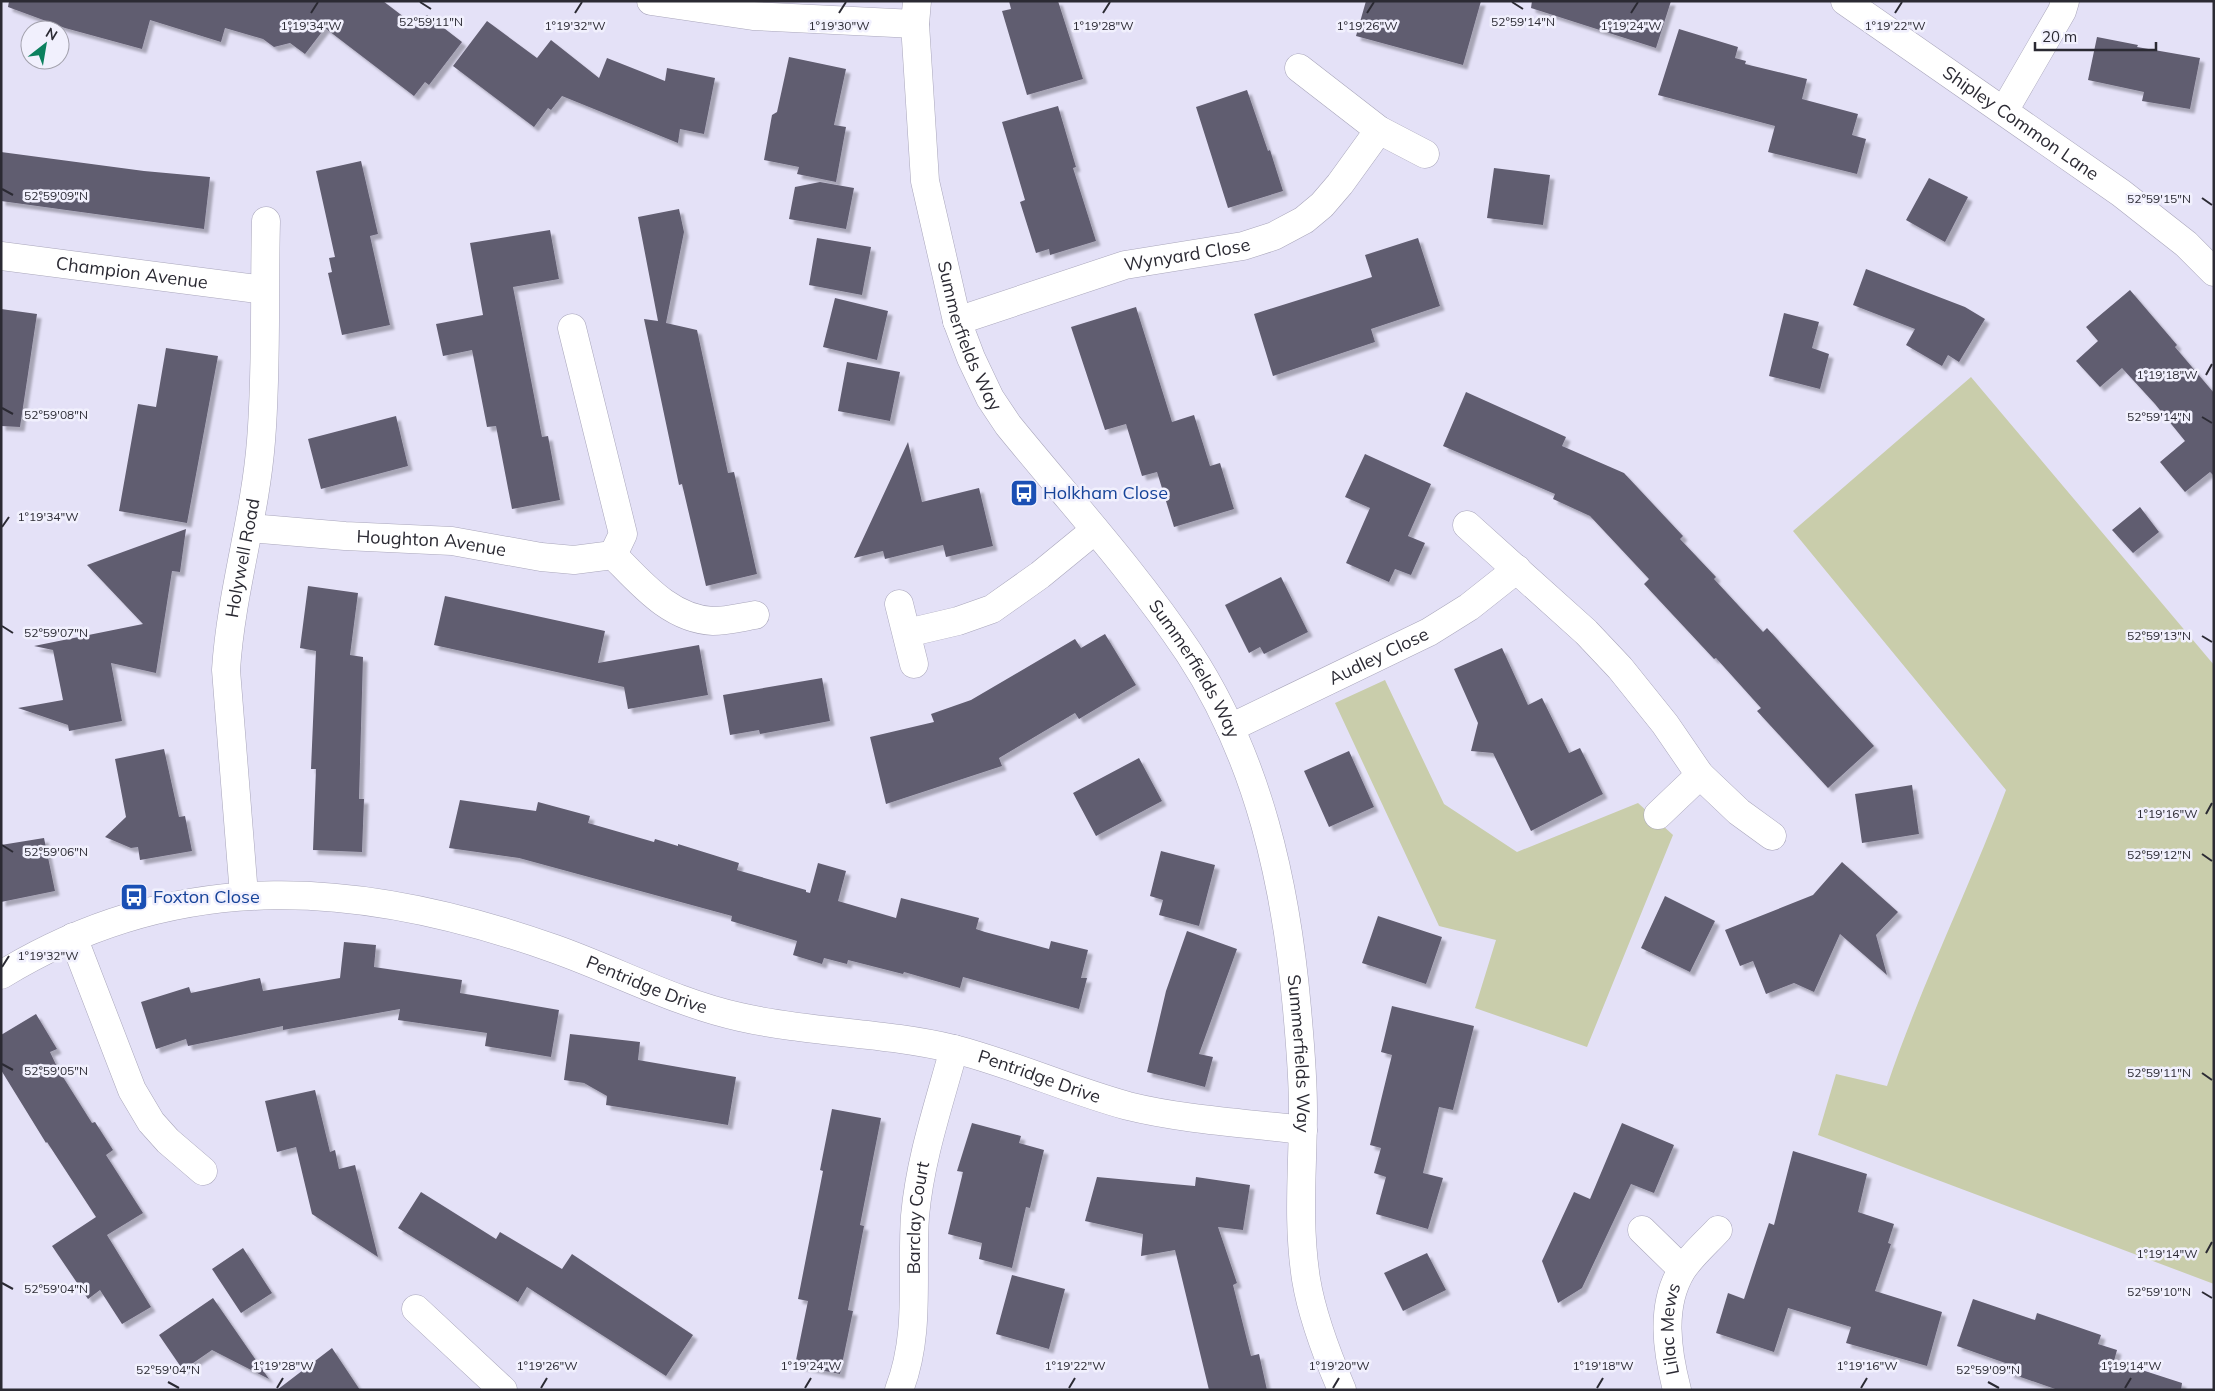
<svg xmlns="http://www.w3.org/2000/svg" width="2215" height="1391" viewBox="0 0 2215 1391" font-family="Mulish,sans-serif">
<defs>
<filter id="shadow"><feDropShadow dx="4.5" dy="4.5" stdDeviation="1" flood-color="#0004"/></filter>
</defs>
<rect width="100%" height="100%" fill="#e4e1f7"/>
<path fill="#c9cdab" d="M1971,377L2214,665V1284L1818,1135L1836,1074L1887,1086C1921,985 1969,889 2006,790L1793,531Z
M1385,680L1444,804L1517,852L1638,803L1673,835L1587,1047L1475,1008L1496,940L1439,926L1335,703Z"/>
<path fill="#615d70" filter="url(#shadow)" d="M9,1H383L417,27L427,15L462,42L429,85L425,82L414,96L325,28L305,54L290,43L274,47L263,39L225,28L221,42L150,20L142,49L65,28L8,7Z
M1009,1H1058L1083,79L1027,95L1002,11L1011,9Z
M1366,1H1481L1463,65L1356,36Z
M1532,1H1671L1656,48L1531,8Z
M487,21L537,58L551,40L599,78L607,58L665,81L667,68L715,78L704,134L680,129L678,143L562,96L551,110L548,108L534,127L453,66Z
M1679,29L1738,47L1735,58L1746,61L1745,64L1807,79L1802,99L1858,114L1852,135L1866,139L1857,174L1768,152L1775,126L1658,95Z
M2097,37L2138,45L2137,47L2200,58L2190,109L2142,101L2144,92L2088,80Z
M789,57L846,69L834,125L846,127L836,182L797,174L799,167L764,160L772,115L777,112Z
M1247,90L1268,151L1270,150L1283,191L1228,208L1196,107Z
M1058,106L1076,167L1073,168L1096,241L1050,255L1049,249L1036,253L1020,202L1025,200L1002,122Z
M1,152L144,171L210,177L204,229L1,201Z
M361,161L378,234L370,236L390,325L342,335L328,273L332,272L329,258L335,257L316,171Z
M1494,168L1550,175L1543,225L1487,218Z
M1929,178L1968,197L1945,242L1906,220Z
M820,182L854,188L846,229L789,219L795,187Z
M679,209L684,232L666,323L697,330L728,473L734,472L757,574L706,586L682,484L679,485L644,319L658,321L638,217Z
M550,230L559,279L513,287L542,437L548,436L560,500L512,509L496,426L487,427L472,350L443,356L436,324L483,315L470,243Z
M817,238L871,247L862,295L809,285Z
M1418,238L1440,306L1371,329L1375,342L1273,376L1254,314L1372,277L1365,255Z
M1866,269L1965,307L1985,319L1959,362L1948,355L1942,366L1906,345L1915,329L1853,305Z
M2130,290L2177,345L2175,347L2214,393V476L2210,472L2185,492L2160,462L2185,441L2155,404L2122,368L2100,387L2076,361L2098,341L2086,327Z
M835,298L888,311L877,360L823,347Z
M1136,307L1172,422L1194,415L1210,466L1220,463L1234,509L1174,527L1157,472L1142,476L1126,424L1105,430L1071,327Z
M1,309L37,314L20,427L1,426Z
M1784,313L1819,322L1812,348L1829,354L1820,389L1769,376Z
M166,348L218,356L187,523L119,511L138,404L156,407Z
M847,362L900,372L890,421L838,411Z
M1466,392L1566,437L1562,446L1624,473L1683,536L1680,539L1716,577L1714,579L1763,632L1767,628L1874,746L1828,788L1757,711L1761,708L1716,658L1714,659L1644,584L1649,579L1590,516L1553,499L1555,494L1443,446Z
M396,416L408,466L321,489L308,439Z
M908,442L922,502L979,488L993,546L946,557L943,545L885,559L883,551L854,558Z
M1365,454L1431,484L1408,536L1425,543L1411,575L1395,569L1389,582L1346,563L1370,508L1345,497Z
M2140,507L2159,532L2133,553L2112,530Z
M186,529L180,572L172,571L156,673L111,663L122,721L69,731L68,725L18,708L63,700L53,650L34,646L143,624L87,565Z
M1281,577L1308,632L1264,654L1260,647L1249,653L1225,605Z
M308,586L358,593L350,655L363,657L359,799H364L362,852L313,850L316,769H311L316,651L300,648Z
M445,596L605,631L598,663L699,645L708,695L628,709L624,687L434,645Z
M1105,634L1136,685L1079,719L1075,713L999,758L1002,766L886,804L870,737L934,722L931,714L971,700L1075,639L1081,648Z
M1502,648L1528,705L1542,698L1569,753L1580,748L1603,794L1531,831L1493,753L1471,751L1478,723L1454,669Z
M822,678L830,721L760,734L759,730L730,735L723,695Z
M164,749L179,817L185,816L192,851L140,860L138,847L131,848L105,837L126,817L115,759Z
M1349,751L1374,807L1329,827L1304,771Z
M1139,758L1162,801L1096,836L1073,793Z
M1912,785L1919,834L1862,843L1855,794Z
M460,800L536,811L538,802L590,816L588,823L654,842L655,839L678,846V844L739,863L737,870L806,890V892L810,893L818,863L846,871L838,901L896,918L901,898L979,918L976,929L985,932L1049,949L1051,941L1088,950L1081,978H1087L1079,1009L963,977L960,988L904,972L903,974L848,960L847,964L824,958L822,964L793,955L797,941L731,921L732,916L519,858L449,848Z
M44,838L55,891L1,902V845Z
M1161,851L1215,865L1199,926L1159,915L1163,900L1150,896Z
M1842,862L1898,912L1876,935L1887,975L1840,934L1814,992L1794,983L1766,994L1753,961L1740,966L1725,930L1813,895Z
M1665,896L1715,921L1690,972L1641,948Z
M1378,916L1442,937L1426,984L1362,963Z
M1187,931L1237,949L1199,1054L1213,1057L1205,1087L1147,1072L1166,991Z
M344,942L376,945L374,967L462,980L460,993L559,1010L551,1057L485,1046L487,1033L398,1020L400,1009L283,1030V1026L188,1046L186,1039L156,1049L141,1002L189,987L191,993L260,978L263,991L340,978Z
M1392,1006L1474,1026L1453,1110L1439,1107L1423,1173L1443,1178L1428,1229L1376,1214L1386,1177L1374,1173L1381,1148L1370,1145L1392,1055L1381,1052Z
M36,1014L57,1049L50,1052L58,1069L92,1123L95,1122L113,1150L106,1155L143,1213L107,1235L151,1307L122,1324L100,1290L88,1299L52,1246L96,1217L47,1142L46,1143L1,1070V1035Z
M570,1034L640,1042L638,1060L736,1077L728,1125L606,1105L607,1096L584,1083L564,1080Z
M315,1090L330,1152L335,1150L339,1169L355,1165L378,1257L312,1214L296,1147L277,1152L265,1101Z
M832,1109L881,1118L860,1225L864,1226L848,1310L853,1311L840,1374L795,1365L808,1301L798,1299L823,1171L820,1170Z
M972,1123L1021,1136L1019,1143L1044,1150L1030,1208L1026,1207L1012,1268L979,1259L982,1243L948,1234L963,1172L957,1171Z
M1622,1123L1674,1145L1654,1193L1631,1184L1582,1288L1558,1303L1542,1261L1574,1192L1590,1199Z
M1793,1151L1867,1174L1858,1212L1894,1224L1888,1243L1891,1244L1875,1291L1942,1312L1927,1366L1846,1343L1851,1327L1788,1308L1774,1352L1716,1333L1728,1293L1744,1299L1769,1223L1774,1225Z
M1097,1177L1195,1186L1196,1177L1250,1185L1243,1230L1218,1227L1237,1283L1233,1285L1251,1356L1259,1354L1267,1390H1209L1175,1250L1141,1256L1143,1234L1085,1221Z
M421,1192L496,1239L500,1232L562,1269L572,1254L693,1335L666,1376L527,1287L518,1302L398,1228Z
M243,1248L272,1293L241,1313L212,1269Z
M1427,1253L1446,1290L1403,1311L1384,1273Z
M1012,1275L1065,1289L1049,1349L996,1334Z
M213,1298L269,1379L212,1350L183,1370L159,1335Z
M1973,1299L2035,1320L2037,1313L2101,1335L2098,1344L2117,1350L2114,1361L2182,1383L2181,1390H2058L2009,1373L2011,1365L1957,1346Z
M332,1348L360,1390H277Z"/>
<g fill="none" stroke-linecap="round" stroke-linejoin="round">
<g stroke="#a9a6bb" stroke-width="29">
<g id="minor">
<path d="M651,1L753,16L915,24"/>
<path id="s1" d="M917,1L915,24L925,181L957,321L971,358L990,398L1008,425C1069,500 1135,572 1189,653C1259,760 1286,884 1297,1009C1300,1042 1303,1077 1303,1110C1303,1168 1297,1221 1306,1279C1312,1316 1327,1355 1342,1390"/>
<path id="s2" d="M1845,1L2121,193L2186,244L2214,272"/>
<path d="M1299,68L1379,130L1425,154"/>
<path d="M2004,111L2062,11L2065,1"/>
<path id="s3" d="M1,256L264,290"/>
<path id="s4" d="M957,321L1125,265L1243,246L1274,236L1304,220L1322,205L1340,184L1379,130"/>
<path d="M1467,525L1586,632L1620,668L1665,724L1700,775L1739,812L1772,836"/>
<path id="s5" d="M250,528L345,536L452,541L541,557L574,560L613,555L623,534L572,328"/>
<path d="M613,555C641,583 670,619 713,621C727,621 742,617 755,615"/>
<path d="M899,604L914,664"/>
<path d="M907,633L958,621L992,609L1040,575L1095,530"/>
<path id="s6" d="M1230,728L1429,632L1469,607L1517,569"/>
<path d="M1658,815L1700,775"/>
<path id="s7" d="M244,895L226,670C231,592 255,518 261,441C267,368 264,294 266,221"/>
<path d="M73,937L132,1090L151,1122L168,1141L203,1171"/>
<path id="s8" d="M1,975C181,865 364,881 555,949C617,971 676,1003 740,1017C810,1033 884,1032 954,1049C1013,1064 1069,1090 1128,1106C1185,1120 1245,1123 1303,1130"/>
<path d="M1642,1230L1682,1269"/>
<path d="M416,1309L503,1390"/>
<path id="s9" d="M899,1390C921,1334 911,1274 915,1216C920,1159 939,1104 954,1049"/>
<path id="s10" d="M1677,1390C1667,1351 1660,1306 1682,1270C1691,1256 1706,1243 1718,1230"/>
</g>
</g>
<use href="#minor" stroke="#fff" stroke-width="28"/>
</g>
<path fill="none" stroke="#2b2a33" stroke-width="2" d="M420,2L431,9M1512,2L1523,9M311,13L318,2M575,13L582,2M839,13L846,2M1103,13L1110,2M1367,13L1374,2M1631,13L1638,2M1895,13L1902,2M2,189L13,195M2202,198L2212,205M2206,375L2212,364M2,408L13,414M2202,417L2212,423M2,527L9,517M2,626L13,633M2202,636L2212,642M2206,814L2212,803M2,845L13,852M2202,854L2212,861M2,967L9,956M2,1064L13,1070M2202,1073L2212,1080M2206,1253L2212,1242M2,1283L13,1289M2202,1292L2212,1298M168,1382L179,1388M1988,1382L1999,1388M277,1388L283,1378M541,1388L547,1378M805,1388L811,1378M1069,1388L1075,1378M1333,1388L1339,1378M1597,1388L1603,1378M1861,1388L1867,1378M2125,1388L2131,1378"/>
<defs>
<g id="bus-square" transform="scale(1.4375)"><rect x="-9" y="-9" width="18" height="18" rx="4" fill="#1a4fb4" stroke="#f1f0fd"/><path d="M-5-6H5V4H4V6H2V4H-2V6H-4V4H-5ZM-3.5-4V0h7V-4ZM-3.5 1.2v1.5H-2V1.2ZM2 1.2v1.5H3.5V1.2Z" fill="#fff"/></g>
</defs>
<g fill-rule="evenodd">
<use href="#bus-square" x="1024" y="493"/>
<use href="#bus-square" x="134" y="897"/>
</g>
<g text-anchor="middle" stroke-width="5" stroke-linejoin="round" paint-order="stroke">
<g font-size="18" fill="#2b2a33" stroke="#f1f0fd">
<text dy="6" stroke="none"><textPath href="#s2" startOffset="214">Shipley Common Lane</textPath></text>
<text dy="6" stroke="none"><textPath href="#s4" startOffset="240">Wynyard Close</textPath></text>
<text dy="6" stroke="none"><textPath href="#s3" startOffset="132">Champion Avenue</textPath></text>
<text dy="6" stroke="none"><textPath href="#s1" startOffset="342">Summerfields Way</textPath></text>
<text dy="6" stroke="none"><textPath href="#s5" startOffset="182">Houghton Avenue</textPath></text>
<text dy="6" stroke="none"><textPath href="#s7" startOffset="339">Holywell Road</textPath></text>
<text dy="6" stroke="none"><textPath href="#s6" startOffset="165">Audley Close</textPath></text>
<text dy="6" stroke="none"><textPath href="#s1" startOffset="748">Summerfields Way</textPath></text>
<text dy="6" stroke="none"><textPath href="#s8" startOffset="674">Pentridge Drive</textPath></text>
<text dy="6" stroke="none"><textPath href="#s1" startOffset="1152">Summerfields Way</textPath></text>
<text dy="6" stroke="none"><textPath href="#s8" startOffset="1079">Pentridge Drive</textPath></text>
<text dy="6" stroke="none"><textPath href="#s9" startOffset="174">Barclay Court</textPath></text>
<text dy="6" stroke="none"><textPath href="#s10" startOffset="62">Lilac Mews</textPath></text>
</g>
<g font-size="18" fill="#164399" stroke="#f1f0fd" text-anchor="start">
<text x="1043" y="499">Holkham Close</text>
<text x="153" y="903">Foxton Close</text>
</g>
</g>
<g font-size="12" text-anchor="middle" fill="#2b2a33" stroke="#f1f0fd" stroke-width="5" stroke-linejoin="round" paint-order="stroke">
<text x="431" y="26">52°59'11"N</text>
<text x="1523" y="26">52°59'14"N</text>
<text x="839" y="30">1°19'30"W</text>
<text x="1103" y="30">1°19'28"W</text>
<text x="1367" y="30">1°19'26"W</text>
<text x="1631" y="30">1°19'24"W</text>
<text x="1895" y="30">1°19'22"W</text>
<text x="311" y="30">1°19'34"W</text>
<text x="575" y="30">1°19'32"W</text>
<text x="56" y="200">52°59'09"N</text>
<text x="2159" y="203">52°59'15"N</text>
<text x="2167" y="379">1°19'18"W</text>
<text x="56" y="419">52°59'08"N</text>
<text x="2159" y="421">52°59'14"N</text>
<text x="48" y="521">1°19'34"W</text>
<text x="56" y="637">52°59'07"N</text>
<text x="2159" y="640">52°59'13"N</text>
<text x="2167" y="818">1°19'16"W</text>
<text x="56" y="856">52°59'06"N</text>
<text x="2159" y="859">52°59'12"N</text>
<text x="48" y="960">1°19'32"W</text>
<text x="56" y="1075">52°59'05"N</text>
<text x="2159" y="1077">52°59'11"N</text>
<text x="2167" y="1258">1°19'14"W</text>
<text x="56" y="1293">52°59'04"N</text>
<text x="2159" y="1296">52°59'10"N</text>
<text x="283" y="1370">1°19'28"W</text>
<text x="547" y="1370">1°19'26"W</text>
<text x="811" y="1370">1°19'24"W</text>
<text x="1075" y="1370">1°19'22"W</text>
<text x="1339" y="1370">1°19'20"W</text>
<text x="1603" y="1370">1°19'18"W</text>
<text x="1867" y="1370">1°19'16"W</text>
<text x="2131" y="1370">1°19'14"W</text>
<text x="168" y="1374">52°59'04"N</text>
<text x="1988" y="1374">52°59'09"N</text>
</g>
<rect width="2215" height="1391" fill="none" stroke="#2b2a33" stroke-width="5"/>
<g transform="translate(45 45) rotate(31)"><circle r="24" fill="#f1f0fd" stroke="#a2a1ac"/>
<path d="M0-4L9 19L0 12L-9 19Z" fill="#0b805e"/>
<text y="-8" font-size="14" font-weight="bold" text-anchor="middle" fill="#2b2a33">N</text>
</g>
<path d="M2035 42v8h121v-8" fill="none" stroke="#2b2a33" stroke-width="2.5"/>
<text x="2042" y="42" font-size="15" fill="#2b2a33" stroke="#f1f0fd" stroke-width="4" paint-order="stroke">20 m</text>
</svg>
